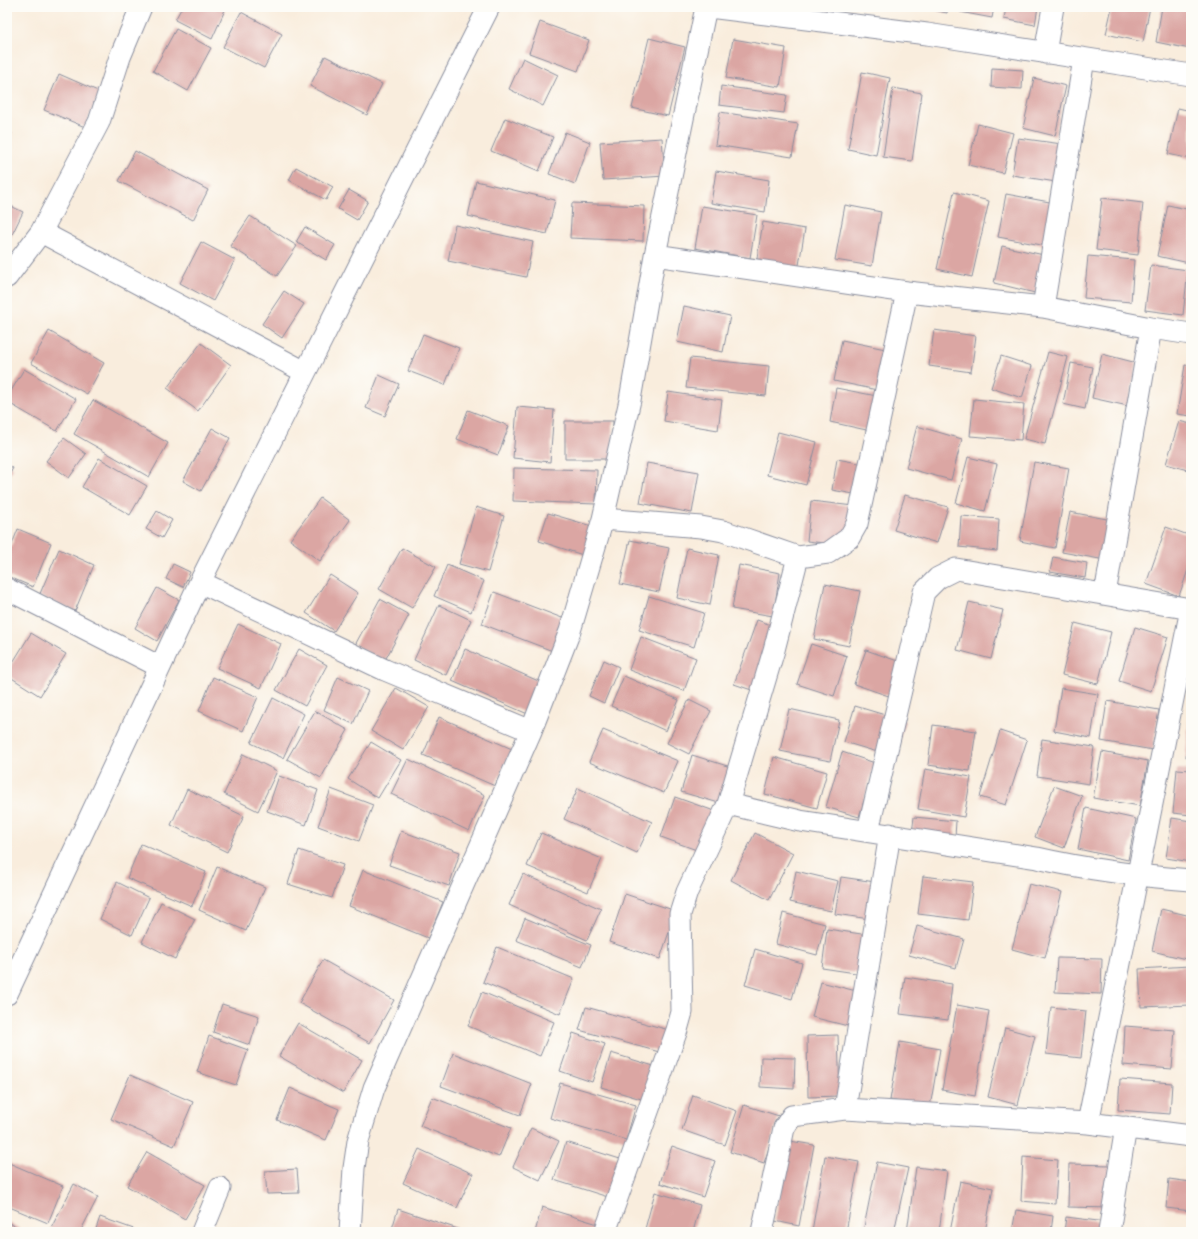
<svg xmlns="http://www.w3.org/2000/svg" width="1198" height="1239" viewBox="0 0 1198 1239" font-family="'Old Standard TT',serif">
<rect width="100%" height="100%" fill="#fdfcf7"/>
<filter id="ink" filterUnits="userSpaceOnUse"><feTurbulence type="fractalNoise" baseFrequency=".025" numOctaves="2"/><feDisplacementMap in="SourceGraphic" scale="8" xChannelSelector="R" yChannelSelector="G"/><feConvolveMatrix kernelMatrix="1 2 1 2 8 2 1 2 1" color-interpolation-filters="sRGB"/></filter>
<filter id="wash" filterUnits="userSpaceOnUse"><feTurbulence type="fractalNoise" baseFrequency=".012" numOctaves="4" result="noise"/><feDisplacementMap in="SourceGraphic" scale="16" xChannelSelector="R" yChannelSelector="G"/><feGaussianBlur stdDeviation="0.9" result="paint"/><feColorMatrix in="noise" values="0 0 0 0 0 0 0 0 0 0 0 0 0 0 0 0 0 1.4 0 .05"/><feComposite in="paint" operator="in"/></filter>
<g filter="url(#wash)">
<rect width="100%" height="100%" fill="#f9eddd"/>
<g id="blocks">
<path fill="#dba6a3" d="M182,7H219L225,10L212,39L175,20Z
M921,7H948L947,13Z
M961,7H994L992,18L960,12Z
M1006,7H1038L1035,25L1004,19Z
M1112,7H1150L1143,42L1106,34Z
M1162,7H1191V42L1190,49L1156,42Z
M241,12L282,34L264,68L223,47Z
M540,22L589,40L578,71L529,53Z
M176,29L211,48L188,91L153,71Z
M649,38L685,47L668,116L632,108Z
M733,39L786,48L780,87L726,78Z
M325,56L382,84L367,115L310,86Z
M523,58L558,75L543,106L509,89Z
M992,68L1023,70L1022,89L991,87Z
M862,72L890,78L876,155L848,149Z
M59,74L100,92L85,127L44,110Z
M1034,78L1066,86L1055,136L1023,128Z
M721,86L787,95L784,113L719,105Z
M893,88L922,93L912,161L883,157Z
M1178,108L1191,111V159L1168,154Z
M720,112L798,124L792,157L715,145Z
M505,118L553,137L539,171L491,151Z
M978,124L1013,133L1003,173L968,165Z
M7,131L12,133L7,144Z
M565,132L590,142L575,184L549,174Z
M662,138L665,176L603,180L600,142Z
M1018,138L1062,144L1056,182L1012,175Z
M135,151L208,190L193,220L119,181Z
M296,167L333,187L326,200L289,180Z
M716,171L769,180L765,212L711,203Z
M476,181L555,200L547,234L468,216Z
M349,190L368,201L357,220L338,209Z
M954,192L989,201L972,277L937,269Z
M1006,194L1055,203L1047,246L998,237Z
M1102,198L1143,203L1138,255L1096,250Z
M572,203L644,206L643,241L570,238Z
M7,204L23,212L7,245Z
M845,205L881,212L872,266L835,260Z
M1168,205L1191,210V255L1189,263L1157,256Z
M702,206L757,215L750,258L695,248Z
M250,216L297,246L277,276L230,246Z
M763,222L805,229L798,271L756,264Z
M455,225L533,242L526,277L448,261Z
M305,227L335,245L326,260L296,242Z
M201,242L235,260L213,301L180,283Z
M1002,246L1044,255L1035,293L994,283Z
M1088,256L1134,260L1131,302L1084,298Z
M1151,265L1188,270L1183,315L1145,310Z
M284,291L304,304L282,338L262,324Z
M684,306L730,316L723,352L677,342Z
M934,330L976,336L971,372L929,366Z
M49,331L104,363L87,394L31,363Z
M423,334L459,348L445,385L408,371Z
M842,340L895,351L887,392L834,381Z
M201,343L231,365L198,411L167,388Z
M1048,352L1068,357L1045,444L1024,439Z
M1102,354L1137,363L1128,406L1092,398Z
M1001,356L1032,366L1022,398L991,388Z
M690,358L769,366L766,396L686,388Z
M1071,363L1093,367L1085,409L1063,404Z
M1185,365L1191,366V416L1177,414Z
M24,369L76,399L57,431L7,402V398Z
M379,375L399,384L385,416L366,408Z
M836,388L887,398L880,433L830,422Z
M668,392L722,400L718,430L664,421Z
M974,399L1024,404L1021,440L970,436Z
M93,400L168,443L149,477L74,434Z
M517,407L554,410L550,462L513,458Z
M468,410L509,426L498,455L457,439Z
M565,421H613V459H565Z
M1179,421L1191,424V471L1166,464Z
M917,426L962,439L951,480L906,468Z
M212,428L230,438L201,491L183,481Z
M778,432L817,442L806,485L767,475Z
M64,438L86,454L69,478L46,461Z
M968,457L997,464L985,511L956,503Z
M99,458L147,486L130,515L82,487Z
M837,459L864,464L859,495L832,490Z
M1034,462L1069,468L1055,548L1020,541Z
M647,463L699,472L692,513L640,503Z
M7,464L13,468L7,479Z
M514,468L597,470L596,504L513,501Z
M905,495L948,507L937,543L894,530Z
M320,498L350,520L320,561L290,540Z
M811,501L862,507L857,547L807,541Z
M476,507L504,516L488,572L459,564Z
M157,511L172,520L162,538L146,529Z
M1070,512L1112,520L1105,560L1062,552Z
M548,513L595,527L586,556L539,541Z
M961,516L999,519L997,551L959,547Z
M1166,527L1191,536V561L1179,596L1146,584Z
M18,529L51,543L33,587L7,576V557Z
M630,540L669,548L659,592L620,584Z
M402,548L436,567L412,608L379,589Z
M687,548L719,555L710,605L677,598Z
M59,549L94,565L75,611L39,596Z
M1053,557L1087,563L1085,578L1050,572Z
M173,564L190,572L183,587L166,579Z
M447,565L484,581L471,612L434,596Z
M739,565L780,573L773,616L732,609Z
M330,575L358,593L334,631L306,613Z
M825,584L860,591L849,646L814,639Z
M157,588L179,600L157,641L135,628Z
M494,592L570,621L558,653L482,624Z
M649,596L704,613L694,647L639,630Z
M380,599L409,615L384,662L355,645Z
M969,602L1003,610L991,659L957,650Z
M439,605L471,620L446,675L414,660Z
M757,620L788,631L766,695L734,684Z
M1075,623L1111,632L1098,684L1062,675Z
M238,624L281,644L261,688L217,668Z
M1135,627L1168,637L1151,691L1119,681Z
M31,633L66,654L40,696L7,675V672Z
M641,637L696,658L684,691L629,670Z
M811,644L847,656L834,696L797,684Z
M299,649L327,665L305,706L276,690Z
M465,649L543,683L530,715L452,681Z
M866,650L915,667L903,701L854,684Z
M604,660L619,667L604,703L589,696Z
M624,676L679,700L666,731L611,706Z
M213,677L258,697L243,731L199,711Z
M338,677L368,691L353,724L324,710Z
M396,688L429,707L403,750L371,731Z
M1061,688L1098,694L1091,738L1054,731Z
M273,698L304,714L283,758L251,743Z
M689,700L711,711L689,754L667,743Z
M1107,701L1159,710L1153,750L1101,741Z
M855,706L905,721L894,757L844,742Z
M789,709L839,720L830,761L780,751Z
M315,711L348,730L321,778L287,759Z
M1189,714H1191V757H1186Z
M439,717L512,749L495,786L423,755Z
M933,725L976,731L970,771L928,765Z
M603,730L678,761L664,793L589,762Z
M1000,731L1027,740L1006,805L980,797Z
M1042,739L1094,747L1089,784L1037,776Z
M371,742L401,760L378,798L348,779Z
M842,752L875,763L859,817L826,807Z
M1102,752L1148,761L1140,806L1093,798Z
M243,754L277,771L258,811L224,794Z
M692,755L737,769L726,805L681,792Z
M774,757L827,772L817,808L765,794Z
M408,759L485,795L469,831L391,794Z
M925,769L971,777L964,817L918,809Z
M1177,769L1191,770V815L1173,813Z
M279,776L318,790L306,825L267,811Z
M1054,786L1082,796L1064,848L1035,837Z
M578,788L652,822L637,853L564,819Z
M187,789L244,816L227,852L171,825Z
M331,789L373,805L359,841L318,826Z
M675,797L717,812L702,852L661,837Z
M1086,808L1136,819L1128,860L1078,849Z
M914,817L956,821L955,837L912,833Z
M1172,818L1191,821V862L1166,858Z
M401,831L460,852L449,886L389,865Z
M541,833L602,859L588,892L527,866Z
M755,833L793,853L769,900L731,880Z
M141,844L206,872L192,906L127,878Z
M299,850L343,865L332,898L288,884Z
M217,867L265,887L246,931L199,910Z
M363,870L443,902L428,938L349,906Z
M796,871L838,881L831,911L790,902Z
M523,874L601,909L587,940L509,905Z
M923,876L973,882L968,920L918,914Z
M841,877L889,884L884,921L835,914Z
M117,882L149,898L132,935L100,919Z
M1029,884L1062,892L1045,958L1012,949Z
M625,894L676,911L660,959L609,942Z
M161,902L195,919L175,959L142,942Z
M1161,909L1191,916V934L1186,959L1152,951Z
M783,913L825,924L817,955L776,944Z
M525,918L591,945L582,967L516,940Z
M917,926L964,939L956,968L909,955Z
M827,929L882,937L876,976L822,968Z
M497,947L574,979L560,1014L483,982Z
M755,949L802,963L792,999L745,985Z
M1057,958L1102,959L1101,994L1055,992Z
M323,960L394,1000L370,1043L299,1003Z
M1189,966L1191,1005L1141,1007L1139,969Z
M905,977L952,984L948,1020L900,1014Z
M821,982L868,994L860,1029L812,1017Z
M482,992L554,1022L540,1056L468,1026Z
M222,1004L259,1016L250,1045L213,1032Z
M957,1005L989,1011L975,1096L942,1090Z
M586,1007L669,1030L663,1053L579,1030Z
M1051,1007L1086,1011L1081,1058L1046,1054Z
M298,1023L362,1060L343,1093L279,1056Z
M1125,1026L1175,1030L1172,1069L1123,1065Z
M1005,1028L1035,1036L1018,1105L988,1097Z
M573,1033L605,1044L592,1082L560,1071Z
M838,1035L840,1096L808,1097L807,1036Z
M209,1036L248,1050L236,1085L197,1072Z
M900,1042L940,1049L930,1107L890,1100Z
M453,1053L532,1084L520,1115L441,1086Z
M611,1053L657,1067L648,1101L601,1087Z
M761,1057L795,1058L794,1089L760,1087Z
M130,1075L193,1102L174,1146L111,1119Z
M1120,1079L1172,1083L1170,1114L1118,1110Z
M560,1083L636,1105L626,1140L550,1118Z
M290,1088L339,1109L326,1140L277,1120Z
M693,1095L737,1111L725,1145L682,1130Z
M432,1097L511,1128L499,1157L420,1126Z
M744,1105L779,1116L764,1163L730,1152Z
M531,1128L559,1141L540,1180L513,1167Z
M790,1141L814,1145L799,1226L775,1221Z
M566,1142L620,1159L608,1197L554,1180Z
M672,1146L715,1161L703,1197L660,1183Z
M419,1149L473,1174L457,1208L403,1183Z
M147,1152L205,1185L185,1219L127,1186Z
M825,1156L859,1162L846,1232L812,1231Z
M1023,1157L1058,1160L1055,1204L1021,1201Z
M877,1162L908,1168L894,1232H863Z
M9,1163L63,1186L48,1223L7,1206V1167Z
M1069,1164L1111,1165V1208L1068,1207Z
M916,1167L947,1171L939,1232H907Z
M297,1169L299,1193L267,1194L265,1171Z
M1169,1179L1191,1182V1211L1166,1208Z
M960,1181L993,1188L985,1232H950Z
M74,1184L98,1197L80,1232H55L50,1230Z
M655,1192L700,1205L693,1232H656L645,1229Z
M542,1207L598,1224L596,1232H535Z
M398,1209L467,1232H391Z
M1016,1210L1053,1216L1051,1232H1012Z
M100,1217L142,1232H95Z
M1066,1217L1114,1223L1113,1232H1064Z
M7,1222L21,1229L20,1232H7Z"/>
</g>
</g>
<g filter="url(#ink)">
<use href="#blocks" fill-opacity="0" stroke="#8a8e9e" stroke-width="1"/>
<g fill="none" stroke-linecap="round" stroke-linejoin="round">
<g stroke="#8a8e9e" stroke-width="23">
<path id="minor" d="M709,7L927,34L1191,75
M1045,53L1053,7
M41,232L305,372
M655,255L907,292L1043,307L1151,328L1191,334
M7,277L41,232L99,122L120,57L141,7
M1043,307L1084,59
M603,519L701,527L723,531L798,557L828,553L849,538L857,524L907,292
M200,582L385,670L531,731
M7,589L160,667
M1105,594L1151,328
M728,804L800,821L1037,858C1089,870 1139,876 1191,880
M868,831L924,592L938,578L956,569L1191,609
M7,994L200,582L489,7
M845,1109L890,834
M1088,1123L1191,609
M202,1232L220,1188
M350,1232L354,1168L358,1141L374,1088L531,731L570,631L603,519L630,400L655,255L706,7
M605,1232L677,1030L682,1012L680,914L687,892L728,804L774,650L798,557
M762,1232L784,1128L792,1116L845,1109L1088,1123L1191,1136
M1109,1232L1126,1127"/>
</g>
<use href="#minor" stroke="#fff" stroke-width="21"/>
</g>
</g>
<rect width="1198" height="1239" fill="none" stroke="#fdfcf7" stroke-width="24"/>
</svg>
